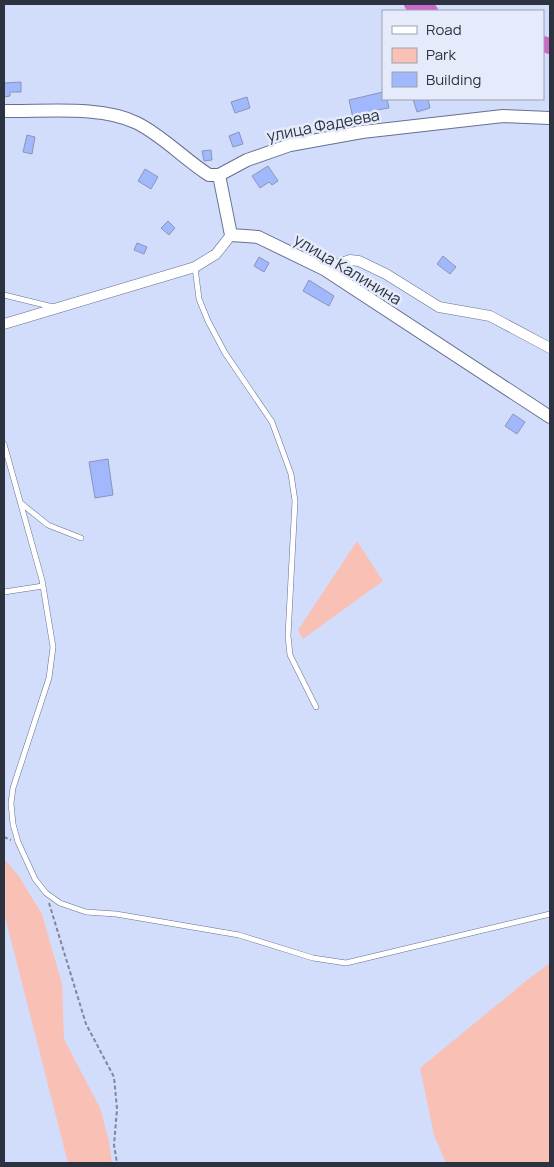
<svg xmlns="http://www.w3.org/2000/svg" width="554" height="1167" viewBox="0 0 554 1167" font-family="Manrope,sans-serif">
<rect width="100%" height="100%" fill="#d2ddfb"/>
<path fill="#f9c0b6" d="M357,541L383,581L303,639L298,630Z
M4,859L18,875L42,914L62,984L64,1039L100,1108L109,1141L112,1163H68L4,913Z
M550,963V1163H446L434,1135L420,1068L527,980Z"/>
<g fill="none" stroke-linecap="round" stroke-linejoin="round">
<path stroke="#cc69c6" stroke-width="16" d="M412,4L430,11
M543,44L550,46"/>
</g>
<path fill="#a1b8fd" stroke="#8995b8" d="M21,82V92H10V96L4,97V83Z
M383,92V99H387L389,108L365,112L366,115L353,118L349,100Z
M247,97L250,108L235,113L231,102Z
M413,99H428L430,108L417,112Z
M239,132L243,144L233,147L229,136Z
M27,135L35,137L32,154L23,152Z
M211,150L212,160L204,161L202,151Z
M268,166L278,181L272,185L269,182L260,188L252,176Z
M145,169L158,177L151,189L138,181Z
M168,221L175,228L169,235L161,228Z
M137,243L147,247L144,254L134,250Z
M443,256L456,267L450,274L437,264Z
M259,257L269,263L264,272L254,266Z
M309,280L334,296L329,306L303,291Z
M513,414L525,422L517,434L505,426Z
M108,459L113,495L95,498L89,462Z"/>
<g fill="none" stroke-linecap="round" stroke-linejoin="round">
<g stroke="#657092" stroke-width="6">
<path id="service" d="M195,267L199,299L208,321L225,353L272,422L291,474L295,501L288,636L290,655L316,707
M4,295L53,307
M4,444L42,580L53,647L49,678L13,788L11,803L13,824L18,842L35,879L46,893L60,903L86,912L116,914L239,935L313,958L346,963L550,914
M22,504L48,525L81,538
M4,592L43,586"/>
</g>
<g stroke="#657092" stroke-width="11">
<path id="minor" d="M324,269L350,260L359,261L386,274L439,307L490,316L550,348
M4,324L195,267L216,254L231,235"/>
</g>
<g stroke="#657092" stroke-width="14">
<path id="tertiary" d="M4,111C44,112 101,105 137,123C163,136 184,159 209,175H219L247,160L290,145L362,132L503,116L550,118
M219,175L231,235L258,237L324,269L550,417"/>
</g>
<path stroke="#7f879d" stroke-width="2" stroke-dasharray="4 2.5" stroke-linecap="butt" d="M4,837L11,840
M49,903L86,1024L114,1077L117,1109L114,1145L117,1163"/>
<use href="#service" stroke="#fff" stroke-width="5"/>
<use href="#minor" stroke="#fff" stroke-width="10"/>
<use href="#tertiary" stroke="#fff" stroke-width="12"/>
</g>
<g text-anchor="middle" stroke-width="5" stroke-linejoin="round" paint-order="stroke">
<g font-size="16" fill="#2d3240" stroke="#e5ebfa">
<text transform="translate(323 125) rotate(-11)" y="6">улица Фадеева</text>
<text transform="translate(348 269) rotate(31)" y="6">улица Калинина</text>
</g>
</g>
<rect width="554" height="1167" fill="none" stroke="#2d3240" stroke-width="10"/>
<rect x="382" y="10" width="162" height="90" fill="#e5ebfa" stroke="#9ba1b0"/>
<rect x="392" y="26" width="25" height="8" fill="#ffffff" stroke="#9ba1b0"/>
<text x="426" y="35" font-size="15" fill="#2d3240">Road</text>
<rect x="392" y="48" width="25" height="15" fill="#f9c0b6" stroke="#9ba1b0"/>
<text x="426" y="60" font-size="15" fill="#2d3240">Park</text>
<rect x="392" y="72" width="25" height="15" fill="#a1b8fd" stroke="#9ba1b0"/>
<text x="426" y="85" font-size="15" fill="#2d3240">Building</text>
</svg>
